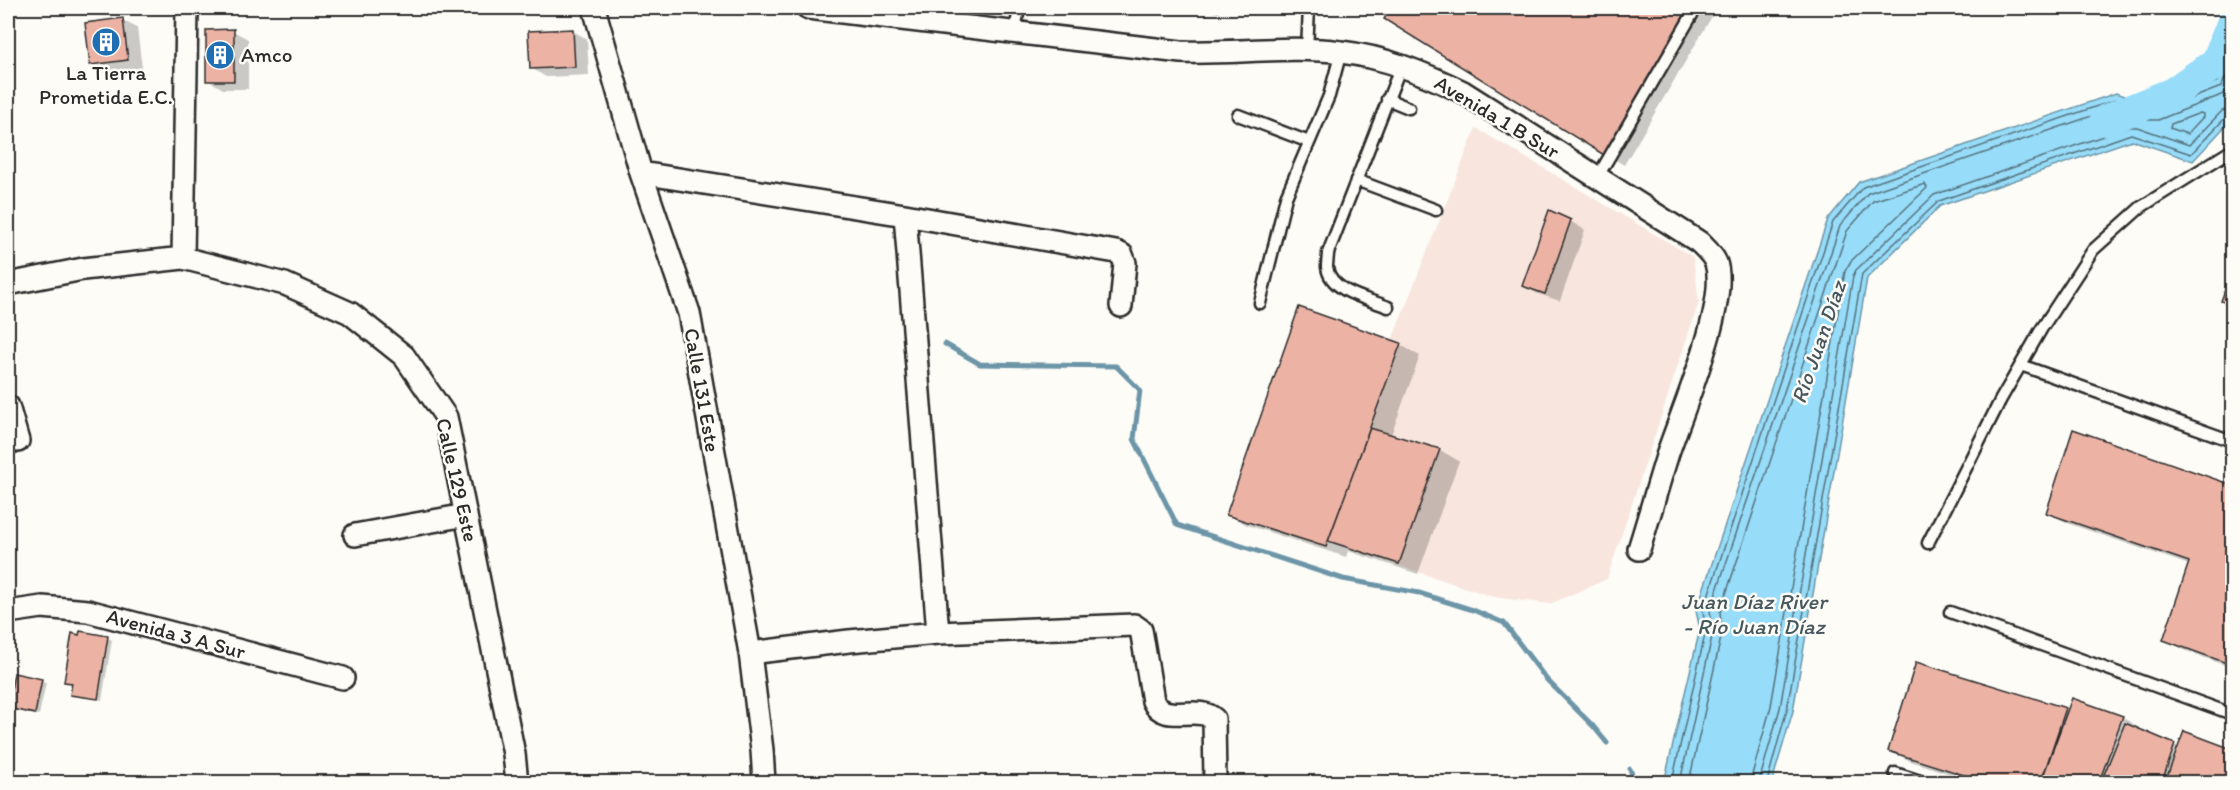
<svg xmlns="http://www.w3.org/2000/svg" width="2240" height="790" viewBox="0 0 2240 790" font-family="Itim,sans-serif">
<rect width="100%" height="100%" fill="#fdfcf7"/>
<filter id="ink" filterUnits="userSpaceOnUse"><feTurbulence type="fractalNoise" baseFrequency=".0167" numOctaves="2"/><feDisplacementMap in="SourceGraphic" scale="12" xChannelSelector="R" yChannelSelector="G"/><feConvolveMatrix kernelMatrix="1 2 1 2 8 2 1 2 1" color-interpolation-filters="sRGB"/></filter>
<g filter="url(#ink)">
<path fill="#f8e6de" d="M1476,128L1693,257L1699,302L1607,579L1550,604L1493,597L1314,537Z"/>
<path fill="#97dcf9" stroke="#6c95a7" stroke-width="1.5" d="M2232,49V119L2193,161L2132,140L1940,206L1867,278L1793,711L1772,782H1666V774L1700,629L1696,611L1828,219L1859,182L2116,93L2153,107L2217,82Z"/>
<path fill="#0003" d="M1197,8H1221L1219,13Z
M1393,8H1717L1624,165L1386,19Z
M122,20L137,28L142,68L106,73L91,64Z
M233,31L248,39V89H223L208,80Z
M573,31L587,39L589,75L546,77L531,68Z
M1570,221L1585,230L1560,301L1538,294L1523,286Z
M1299,309L1401,345L1420,356L1391,435L1440,450L1459,461L1418,574L1348,551L1346,557L1247,525L1228,514Z
M2074,431L2232,486V668L2184,650L2165,639L2189,565L2067,523L2048,512Z
M108,638L112,640L102,700L72,694L74,684L65,681Z
M1917,664L2069,711L2122,717L2141,729L2140,731L2179,748L2185,733L2232,750V782H1975L1910,761L1890,750Z
M15,675L46,683L39,715L8,707Z"/>
<g fill="none" stroke-linecap="round" stroke-linejoin="round">
<path stroke="#56727d" stroke-width="1.5" d="M2200,113L2203,114V117L2187,134L2170,128L2171,124Z
M1672,782L1706,630L1703,611L1833,222L1863,187L2115,100L2154,113L2221,87L2232,63
M1680,782L1713,632L1710,611L1840,226L1868,193L2115,108L2149,120H2158L2224,94L2232,81
M1689,782L1722,633L1720,612L1847,231L1873,201L1925,184L1927,188L1851,261L1845,271L1771,706L1750,782
M1759,782L1780,708L1853,276L1856,270L1934,195L2129,127H2137L2189,145L2222,111L2232,108
M1767,782L1787,709L1862,274L1939,201L2131,134L2191,154L2226,117L2232,115"/>
<path stroke="#6c95a7" stroke-width="5" d="M945,344L980,364L1116,366L1140,390L1134,439L1177,525L1343,579L1419,593L1473,610L1504,623L1547,680L1593,726L1607,743
M1630,769L1635,782"/>
<path stroke="#97dcf9" stroke-width="32" d="M2106,120L2173,93L2217,62L2232,24"/>
</g>
<path fill="#ecb3a5" stroke="#2b2b2b" stroke-width="1.5" d="M1391,8H1691L1604,155L1384,19Z
M123,18L128,60L90,65L85,23Z
M234,29V81H206V30Z
M573,29L575,67L530,69L528,31Z
M1549,210L1571,220L1545,294L1522,286Z
M2232,271V305L2221,301Z
M1299,307L1401,343L1326,547L1226,515Z
M1370,428L1440,449L1399,564L1328,541Z
M2073,429L2232,485V665L2163,640L2189,562L2046,513Z
M80,631L108,636L98,699L70,695L72,683L64,682L72,633L79,635Z
M1916,662L2066,708L2041,782H1986L1888,751Z
M14,673L42,679L35,714L8,708Z
M2072,698L2123,716L2099,782H2041Z
M2125,723L2175,744L2162,782H2101Z
M2184,731L2232,749V782H2165Z"/>
<g fill="none" stroke-linecap="round" stroke-linejoin="round">
<g stroke="#2b2b2b" stroke-width="15">
<path id="service" d="M1015,32L1019,8
M1307,50L1309,8
M1387,99L1409,108
M1238,115L1309,142
M1597,178L1696,8
M1356,180L1436,210
M1260,303L1286,197L1329,96L1341,52
M1388,307C1369,299 1330,292 1327,267C1327,262 1328,257 1328,253L1401,66
M2021,365L2232,441
M1928,543L2001,399L2042,328L2093,250L2141,207L2229,152
M1950,612L2232,714
M1895,773L1923,782"/>
</g>
<g stroke="#2b2b2b" stroke-width="26">
<path id="minor" d="M594,8L641,173L689,313L750,653L762,750L764,782
M808,8L1181,52C1233,54 1291,45 1341,52C1384,57 1424,73 1463,92L1699,242C1705,248 1713,255 1716,263C1729,303 1682,411 1668,453C1658,485 1649,517 1639,549
M641,173L905,215L1116,252L1122,255L1125,263L1121,306
M905,215L938,633
M183,258L187,8
M8,284L83,269L183,258L285,284L350,313L404,356L446,417L514,754L517,782
M8,406L18,441
M355,535L466,515
M8,612L42,607L88,611L343,678
M750,653L849,641L938,633L1134,625L1141,630L1142,635L1153,701C1164,725 1198,704 1214,719L1215,782"/>
</g>
<use href="#service" stroke="#fdfcf7" stroke-width="10"/>
<use href="#minor" stroke="#fdfcf7" stroke-width="21"/>
</g>
</g>
<defs>
<g id="building-disc" transform="scale(1.5)"><circle r="9.5" fill="#1f6fb2" stroke="#fdfcf7"/><path d="M-4-6H4V6H1V3H-1V6H-4ZM-2.5-4.3h1.7v1.8h-1.7ZM.8-4.3h1.7v1.8H.8ZM-2.5-1h1.7V.8h-1.7ZM.8-1h1.7V.8H.8Z" fill="#fff"/></g>
</defs>
<g fill-rule="evenodd">
<use href="#building-disc" x="106" y="42"/>
<use href="#building-disc" x="220" y="55"/>
</g>
<g text-anchor="middle" stroke-width="5" stroke-linejoin="round" paint-order="stroke">
<g font-size="21" fill="#2b2b2b" stroke="#fdfcf7" text-anchor="start">
<text x="241" y="62">Amco</text>
<text x="106" y="80" text-anchor="middle">La Tierra<tspan x="106" dy="24">Prometida E.C.</tspan></text>
</g>
<g font-size="21" fill="#2b2b2b" stroke="#fdfcf7">
<text transform="translate(1497 117) rotate(31)" y="7">Avenida 1 B Sur</text>
<text transform="translate(702 390) rotate(80)" y="7">Calle 131 Este</text>
<text transform="translate(457 480) rotate(77)" y="7">Calle 129 Este</text>
<text transform="translate(176 634) rotate(15)" y="7">Avenida 3 A Sur</text>
</g>
<g font-size="22" font-style="italic" fill="#46575e" stroke="#fdfcf7">
<text transform="translate(1818 342) rotate(-71)" y="8">Río Juan Díaz</text>
<text x="1754" y="609">Juan Díaz River<tspan x="1754" dy="25">- Río Juan Díaz</tspan></text>
</g>
</g>
<rect width="2240" height="790" fill="none" stroke="#fdfcf7" stroke-width="30"/>
<rect x="15" y="15" width="2210" height="760" fill="none" stroke="#2b2b2b" stroke-width="2" filter="url(#ink)"/>
</svg>
